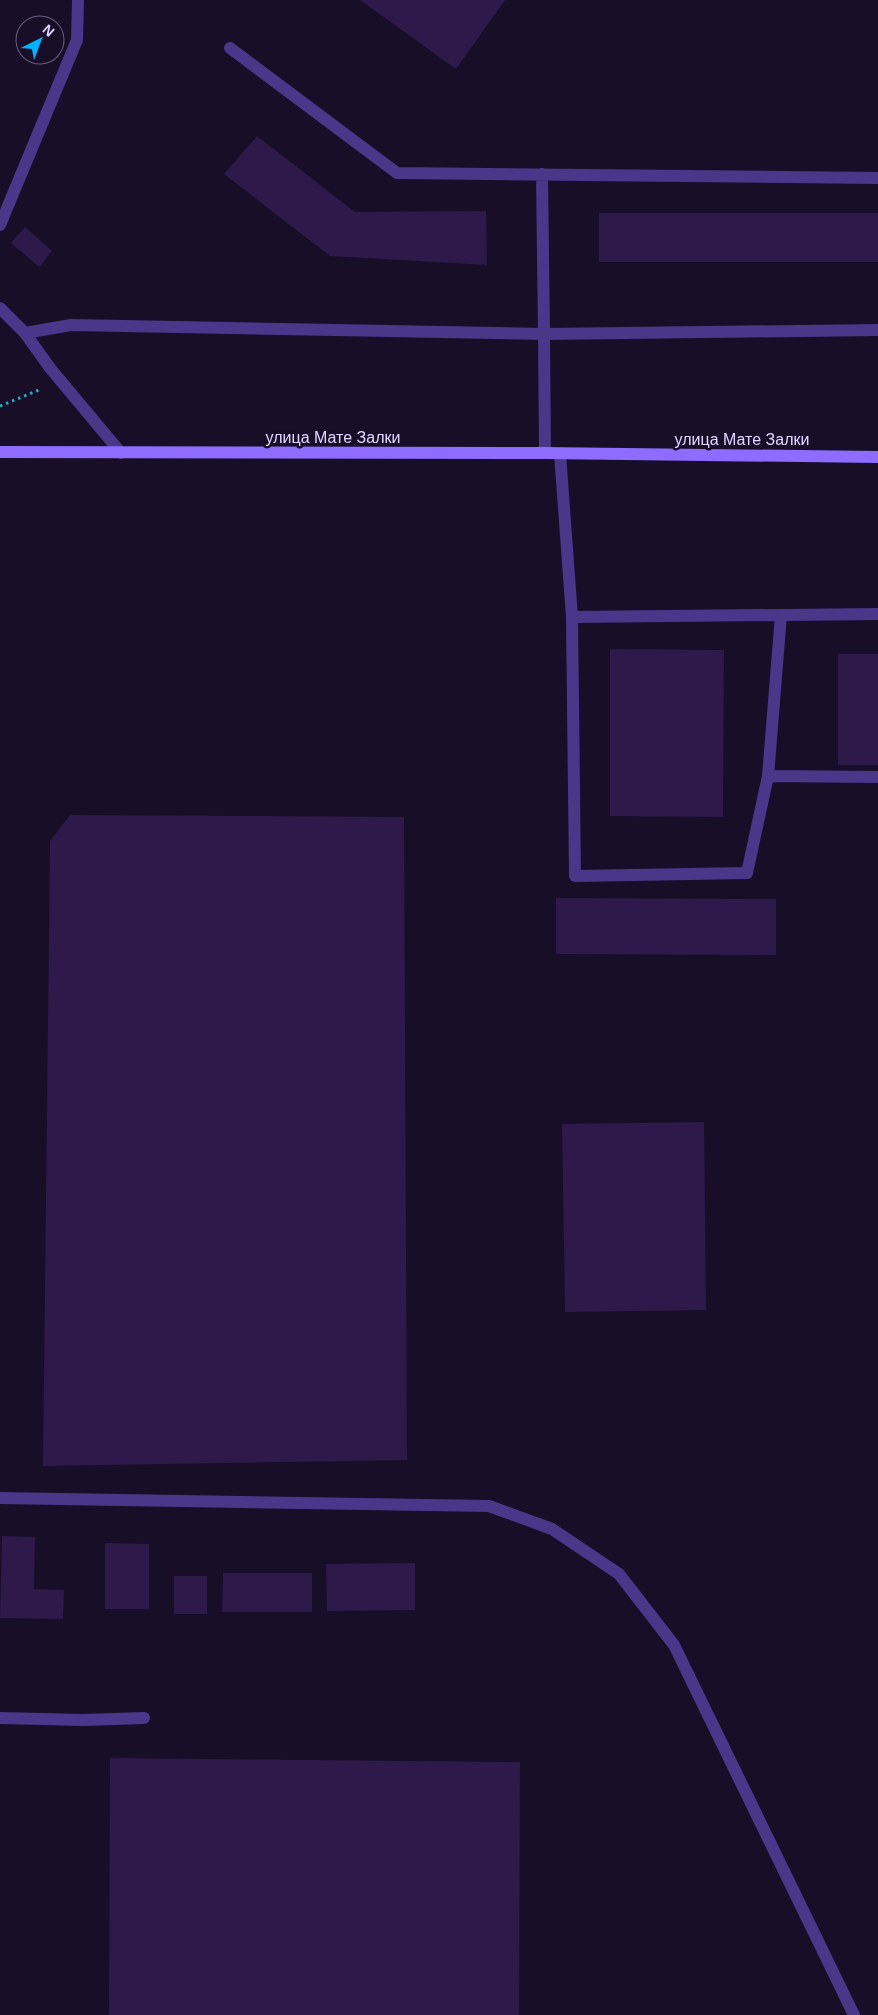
<svg xmlns="http://www.w3.org/2000/svg" width="878" height="2015" viewBox="0 0 878 2015" font-family="Helvetica,sans-serif">
<rect width="100%" height="100%" fill="#180e28"/>
<path fill="#2d194a" d="M360,0H505L456,69Z
M257,136L355,212L486,211L487,265L330,256L224,174Z
M599,213H878V262H599Z
M25,227L52,251L39,267L11,243Z
M610,649L724,650L723,817L610,816Z
M838,654H878V765H838Z
M70,815L404,817L407,1460L43,1466L50,841Z
M556,898L776,899V955L556,954Z
M704,1122L706,1310L565,1312L562,1124Z
M2,1536L35,1537L34,1589L64,1590L63,1619L0,1618Z
M105,1543L149,1544V1609H105Z
M415,1563V1610L327,1611L326,1564Z
M223,1573H312V1612H222Z
M174,1576H207V1614H174Z
M110,1758L520,1762L519,2015H109Z"/>
<g fill="none" stroke-linecap="round" stroke-linejoin="round">
<path stroke="#29aabf" stroke-width="3" stroke-dasharray="2.5 4" stroke-linecap="butt" d="M0,406L39,390"/>
<path stroke="#4a3789" stroke-width="12" d="M230,48L397,173L878,178
M542,174L544,334
M0,225L77,40L78,0
M25,333L71,325L544,334L878,330
M560,454L572,617L575,876L747,873L768,776L781,615
M572,617L878,614
M768,776L878,777
M0,1718L83,1720L144,1718"/>
<path stroke="#4a3789" stroke-width="12" d="M0,308L25,333L50,368L121,453
M544,334L545,453
M0,1498L489,1506L552,1529L619,1574L674,1645L854,2015"/>
<path stroke="#8d6cff" stroke-width="12" d="M0,452L545,453L878,457"/>
</g>
<g text-anchor="middle" stroke-width="5" stroke-linejoin="round" paint-order="stroke">
<g font-size="16" fill="#e2d5ff" stroke="#180e28">
<text x="333" y="443">улица Мате Залки</text>
<text x="742" y="445">улица Мате Залки</text>
</g>
</g>
<g transform="translate(40 40) rotate(42)"><circle r="24" fill="#180e28" stroke="#695e7e"/>
<path d="M0-4L9 19L0 12L-9 19Z" fill="#01b3ff"/>
<text y="-8" font-size="14" font-weight="bold" text-anchor="middle" fill="#e2d5ff">N</text>
</g>
</svg>
